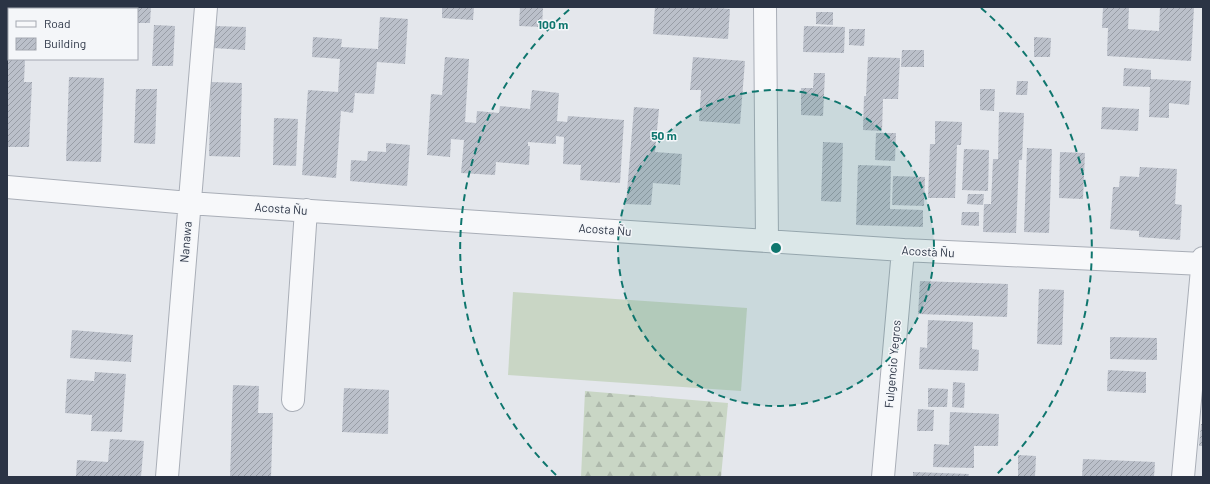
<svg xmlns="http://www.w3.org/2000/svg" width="1210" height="484" viewBox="0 0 1210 484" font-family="Barlow,sans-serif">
<defs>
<pattern id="forest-firs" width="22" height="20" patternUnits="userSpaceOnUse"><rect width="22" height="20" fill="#c9d6c5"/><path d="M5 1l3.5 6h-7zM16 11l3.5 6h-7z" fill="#adb8ab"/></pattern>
<pattern id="building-hatch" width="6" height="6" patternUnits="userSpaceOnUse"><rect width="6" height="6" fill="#bbc0ca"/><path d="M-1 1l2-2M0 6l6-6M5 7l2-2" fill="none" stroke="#989da6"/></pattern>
</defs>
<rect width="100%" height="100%" fill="#e4e7ec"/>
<path fill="#c9d6c5" d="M513,292L747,308L741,391L508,375Z"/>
<path fill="url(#forest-firs)" d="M585,391L728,403L721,477H581Z"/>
<path fill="url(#building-hatch)" d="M7,7H15V9H9V59H25L24,82H32L29,147H7L8,81H7Z
M110,7H151L150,23H137V9H110Z
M442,7H474L473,20L442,18Z
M520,7H543L542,27L519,26Z
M655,7H705L730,9L728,39L653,34Z
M1103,7H1129L1128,29L1159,31L1160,7H1194L1191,61L1107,56L1108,28H1102Z
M816,12H833V25L816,24Z
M380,17L408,19L405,64L377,62L374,94L355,93L353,113L341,111L336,178L302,175L308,90L338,92L340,59L312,57L313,37L342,39L341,47L378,49Z
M154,25L175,26L173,66H152Z
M214,26L246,27L245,50L213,48Z
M804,26L845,27L844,53L803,52Z
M849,29H865L864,46L849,45Z
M1034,37L1051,38L1050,57H1034Z
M902,50H924V67H901Z
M445,57L469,59L465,122L476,123L477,111L499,113L500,106L530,109L532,90L559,93L557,121L567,122L568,116L624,120L620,183L580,180L581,165L563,164L564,137L556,136V144L528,142V146H530L529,165L496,162L495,175L461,173L464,140L451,139L450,157L427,155L431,94L442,95Z
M693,57L745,61L740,124L699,121L701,90H690Z
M868,57L900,58L898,99H883L882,131L863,130L864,96H866Z
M1124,68L1151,70V79L1191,81L1189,105L1169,103V118L1149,117L1150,87L1123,86Z
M814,73H825L823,116L801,115V88H813Z
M69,77L104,78L101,162L66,161Z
M1017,81H1028L1027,95H1016Z
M211,82L242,83L240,157L209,156Z
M136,89H157L155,144L134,143Z
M980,89H995L994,111L980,110Z
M634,107L659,109L655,152L682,154L680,185L653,183L651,205L626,204Z
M1102,107L1139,109L1138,131L1101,129Z
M999,112L1024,113L1022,160H1019L1016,233L983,232L984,204H991L993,159H998Z
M274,118L298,119L296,166L273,165Z
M935,121L962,122L961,145H957L955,198H928L930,144H935Z
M876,133H896L895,161L875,160Z
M823,142L843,143L841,202L821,201Z
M386,143L410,145L407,186L350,181L351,160L367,161L368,151L386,152Z
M1027,148L1052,149L1049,233L1024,232Z
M964,149L989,150L988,191L962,190Z
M1060,152L1085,153L1083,199L1059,198Z
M858,165L891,166L890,209L923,210V227L856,225Z
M1140,167L1177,169L1175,204L1182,205L1180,240L1139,237V231L1110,229L1113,187H1119L1120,176L1139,177Z
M893,176L925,177L924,206L892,205Z
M968,194H984L983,205L967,204Z
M962,212H979V226L961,225Z
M920,281L1008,284L1007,317L918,314Z
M1039,289L1064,290L1062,345L1037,344Z
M928,320L973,322L972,349L979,350L978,371L919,369L920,347L927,348Z
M72,330L133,335L131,362L70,358Z
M1110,337L1157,338V360L1110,359Z
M1108,370L1146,372V393L1107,391Z
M95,372L126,374L122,432L91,431L92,415L65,413L67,379L94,381Z
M953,382L965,383L964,408L952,407Z
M233,385L259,386L258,413H273L271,477H230Z
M344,388L389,390L388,434L342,432Z
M928,388L948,389L947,407H928Z
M918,409L934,410L933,431H917Z
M950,412L999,414L998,446H974V468L933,467L934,444L949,445Z
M1201,424H1203V446H1199Z
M110,439L144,441L141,477H76L77,460L108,462Z
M1018,455L1036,456L1035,477H1018Z
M1083,459L1155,462L1154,477H1082Z
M913,472L969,474L968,477H913Z"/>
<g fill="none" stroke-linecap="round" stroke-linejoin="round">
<g stroke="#a9aeb7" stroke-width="24">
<path id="street" d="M765,7L767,241
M7,187L189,203L903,250L1203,264
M293,400L306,210
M167,477L206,7
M883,477L903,250
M1183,477L1203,258"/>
</g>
<use href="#street" stroke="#f7f8fa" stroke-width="22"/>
</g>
<circle cx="776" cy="248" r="158" fill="#0f766e" fill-opacity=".12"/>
<g fill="none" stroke="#0f766e" stroke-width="2" stroke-dasharray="7 5">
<circle cx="776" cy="248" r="158"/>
<path d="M556 475A316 316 0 0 1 571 8M981 8A316 316 0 0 1 996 475"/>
</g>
<g text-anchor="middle" stroke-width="3" stroke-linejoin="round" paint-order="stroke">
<g font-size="12" fill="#2b3445" stroke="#f4f6f9">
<text transform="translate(281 209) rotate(4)" y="4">Acosta Ñu</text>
<text transform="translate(605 230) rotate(4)" y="4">Acosta Ñu</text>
<text transform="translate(186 242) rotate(-85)" y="4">Nanawa</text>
<text transform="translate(928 252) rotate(3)" y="4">Acosta Ñu</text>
<text transform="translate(893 364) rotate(-85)" y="4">Fulgencio Yegros</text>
</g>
</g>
<circle cx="776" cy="248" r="6" fill="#0f766e" stroke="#f4f6f9" stroke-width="2"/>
<g font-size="12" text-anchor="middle" font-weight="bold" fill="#0f766e" stroke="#f4f6f9" stroke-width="3" stroke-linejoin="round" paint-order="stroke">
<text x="553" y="29">100 m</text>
<text x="664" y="140">50 m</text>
</g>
<rect width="1210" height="484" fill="none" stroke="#2b3445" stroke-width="16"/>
<rect x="8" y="8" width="130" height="52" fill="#f4f6f9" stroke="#a4a8b1"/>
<rect x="16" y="21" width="20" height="6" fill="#f7f8fa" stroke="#a4a8b1"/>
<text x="44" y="28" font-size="12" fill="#2b3445">Road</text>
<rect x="16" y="38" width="20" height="12" fill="url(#building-hatch)" stroke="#a4a8b1"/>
<text x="44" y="48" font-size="12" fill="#2b3445">Building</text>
</svg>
